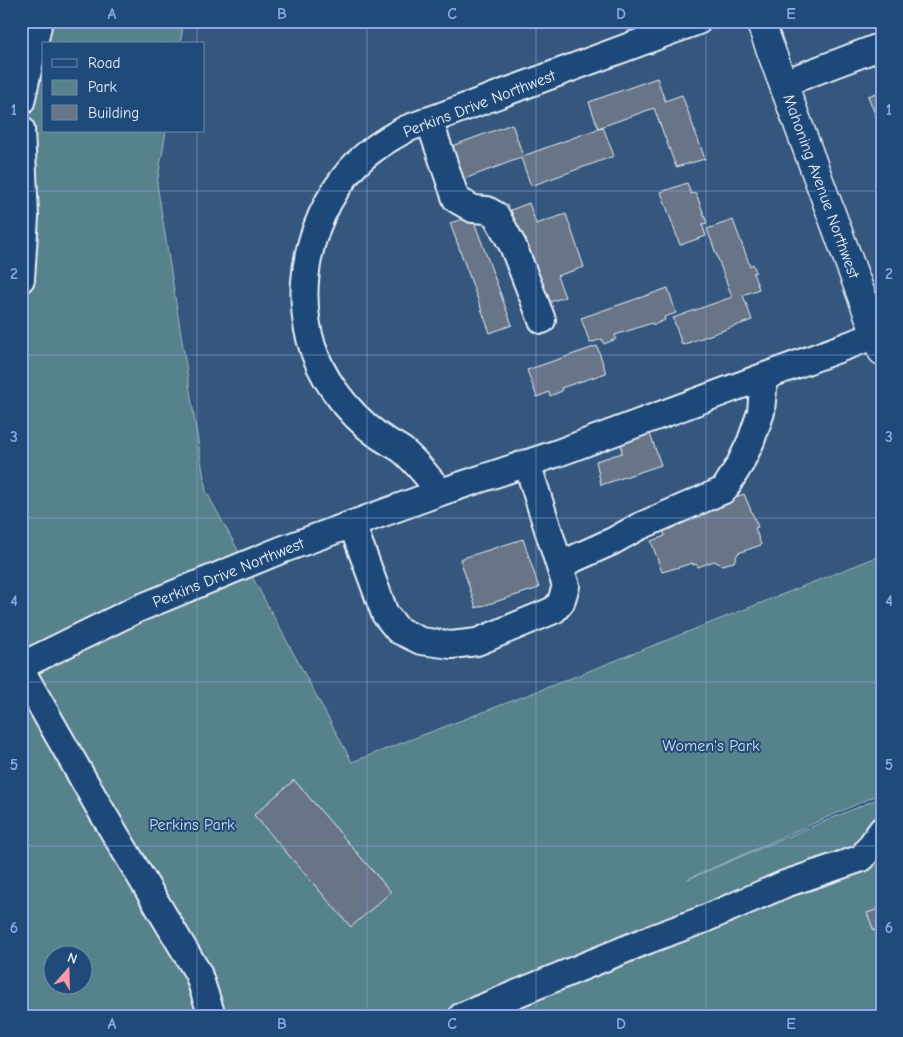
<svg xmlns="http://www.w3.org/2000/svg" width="903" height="1037" viewBox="0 0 903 1037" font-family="'Comic Neue',sans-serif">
<rect width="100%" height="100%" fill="#35577e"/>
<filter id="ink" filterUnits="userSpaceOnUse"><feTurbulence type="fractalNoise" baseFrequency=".02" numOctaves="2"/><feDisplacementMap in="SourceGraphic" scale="10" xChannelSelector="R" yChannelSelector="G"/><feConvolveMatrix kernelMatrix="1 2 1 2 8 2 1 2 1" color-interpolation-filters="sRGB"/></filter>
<g filter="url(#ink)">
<path fill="#56828b" stroke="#9fbac2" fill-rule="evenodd" d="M21,21H184L180,44H44V131H166L157,184L206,491L352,762L551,686L882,555V793L688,879L882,797V1016H21ZM52,954H82V984H52Z"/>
<path fill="#687587" stroke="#e8f1f8" d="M657,78L665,101L682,95L705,159L676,167L654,108L598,128L589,102Z
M882,91V132L868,96Z
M512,124L523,156L603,127L614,156L531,186L521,158L453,183L441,150Z
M687,183L691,194L696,193L707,223L702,224L706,236L680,245L661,192Z
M529,203L536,224L566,214L584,267L557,276L565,297L543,304L511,210Z
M472,216L512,325L490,333L450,223Z
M733,220L750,266L753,264L756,272L753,273L759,289L743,295L752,320L682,345L673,318L732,297L707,229Z
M668,288L676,313L664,317L665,320L653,325L652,323L615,335L616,339L604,344L602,339L590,343L581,318Z
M597,346L606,373L561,388L562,391L550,396L549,392L537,397L527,370Z
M650,434L661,465L601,485L596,461L622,453L621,440Z
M744,494L758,527L755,528L761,545L738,553L734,562L722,565L714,561L698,567L696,564L693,565V563L662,572L651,541L665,536L663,530L682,523L680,517Z
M523,539L539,588L476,608L460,559Z
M294,780L391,892L351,927L254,815Z
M882,908V929L874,931L867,913Z"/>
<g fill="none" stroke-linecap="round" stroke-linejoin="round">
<g stroke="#e8f1f8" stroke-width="30">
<path id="minor" d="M698,21L406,129C382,142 360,156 344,178C298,238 289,327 334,390C347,408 362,424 379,436C386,441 395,445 402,450C416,461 428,478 441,492L558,453L876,335
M784,83L882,46
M21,102L39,21
M429,120L456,199L473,209L487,210L496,215L513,246L542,320
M21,129L25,217L21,279
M352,524L385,614L398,630L421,641L451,645L477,642L554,610L561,602L566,586L527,463
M560,565L613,541L638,527L724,490L740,464L751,441L761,412L764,377
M21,666L135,610L281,550L441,492
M21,670L99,807L198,973L212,1016
M462,1016L648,940L702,920L785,884L862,858L882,830"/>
</g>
<g stroke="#e8f1f8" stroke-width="31">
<path id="major" d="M760,21L882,351"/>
</g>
<use href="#minor" stroke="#1f4a7a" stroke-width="26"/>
<use href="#major" stroke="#1f4a7a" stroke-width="28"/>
</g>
</g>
<path fill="none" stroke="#8da8ea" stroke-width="1" stroke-opacity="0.55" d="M197,21V44M367,21V1016M536,21V1016M706,21V1016M197,131V1016M21,191H882M21,355H882M21,518H882M21,682H882M21,846H882"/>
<g text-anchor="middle" stroke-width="4" stroke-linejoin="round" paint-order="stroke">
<g font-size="16" fill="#e8f1f8" stroke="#1f4a7a">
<text transform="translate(479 103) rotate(-21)" y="6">Perkins Drive Northwest</text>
<text transform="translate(822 186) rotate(70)" y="6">Mahoning Avenue Northwest</text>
<text transform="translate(228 572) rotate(-22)" y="6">Perkins Drive Northwest</text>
</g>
<g font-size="16" fill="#d2e0e8" stroke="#1f4a7a">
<text x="711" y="751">Women's Park</text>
<text x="192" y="830">Perkins Park</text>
</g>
</g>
<rect width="903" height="1037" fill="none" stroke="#1f4a7a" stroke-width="55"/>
<rect x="42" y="42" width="162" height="90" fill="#1f4a7a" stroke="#6f8dac"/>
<rect x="52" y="59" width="25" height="8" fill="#1f4a7a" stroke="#6f8dac"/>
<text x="88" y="68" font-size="15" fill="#e8f1f8">Road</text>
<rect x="52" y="80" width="25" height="15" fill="#56828b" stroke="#6f8dac"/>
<text x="88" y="92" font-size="15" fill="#e8f1f8">Park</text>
<rect x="52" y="105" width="25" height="15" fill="#687587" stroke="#6f8dac"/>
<text x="88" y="118" font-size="15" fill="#e8f1f8">Building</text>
<g transform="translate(68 970) rotate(20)"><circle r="24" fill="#1f4a7a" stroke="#6f8dac"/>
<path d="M0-4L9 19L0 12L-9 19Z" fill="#ff9aa2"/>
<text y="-8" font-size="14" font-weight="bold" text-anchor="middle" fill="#e8f1f8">N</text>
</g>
<rect x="28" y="28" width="848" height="982" fill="none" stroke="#8da8ea" stroke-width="2"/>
<g font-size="16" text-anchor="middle" font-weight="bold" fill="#8da8ea">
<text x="112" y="19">A</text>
<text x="282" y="19">B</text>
<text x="452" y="19">C</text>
<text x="621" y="19">D</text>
<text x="791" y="19">E</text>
<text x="14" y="115">1</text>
<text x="889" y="115">1</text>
<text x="14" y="279">2</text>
<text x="889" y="279">2</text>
<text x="14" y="442">3</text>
<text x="889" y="442">3</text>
<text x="14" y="606">4</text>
<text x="889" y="606">4</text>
<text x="14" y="770">5</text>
<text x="889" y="770">5</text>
<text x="14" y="933">6</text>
<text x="889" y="933">6</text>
<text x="112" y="1029">A</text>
<text x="282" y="1029">B</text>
<text x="452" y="1029">C</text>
<text x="621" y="1029">D</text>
<text x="791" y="1029">E</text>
</g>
</svg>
